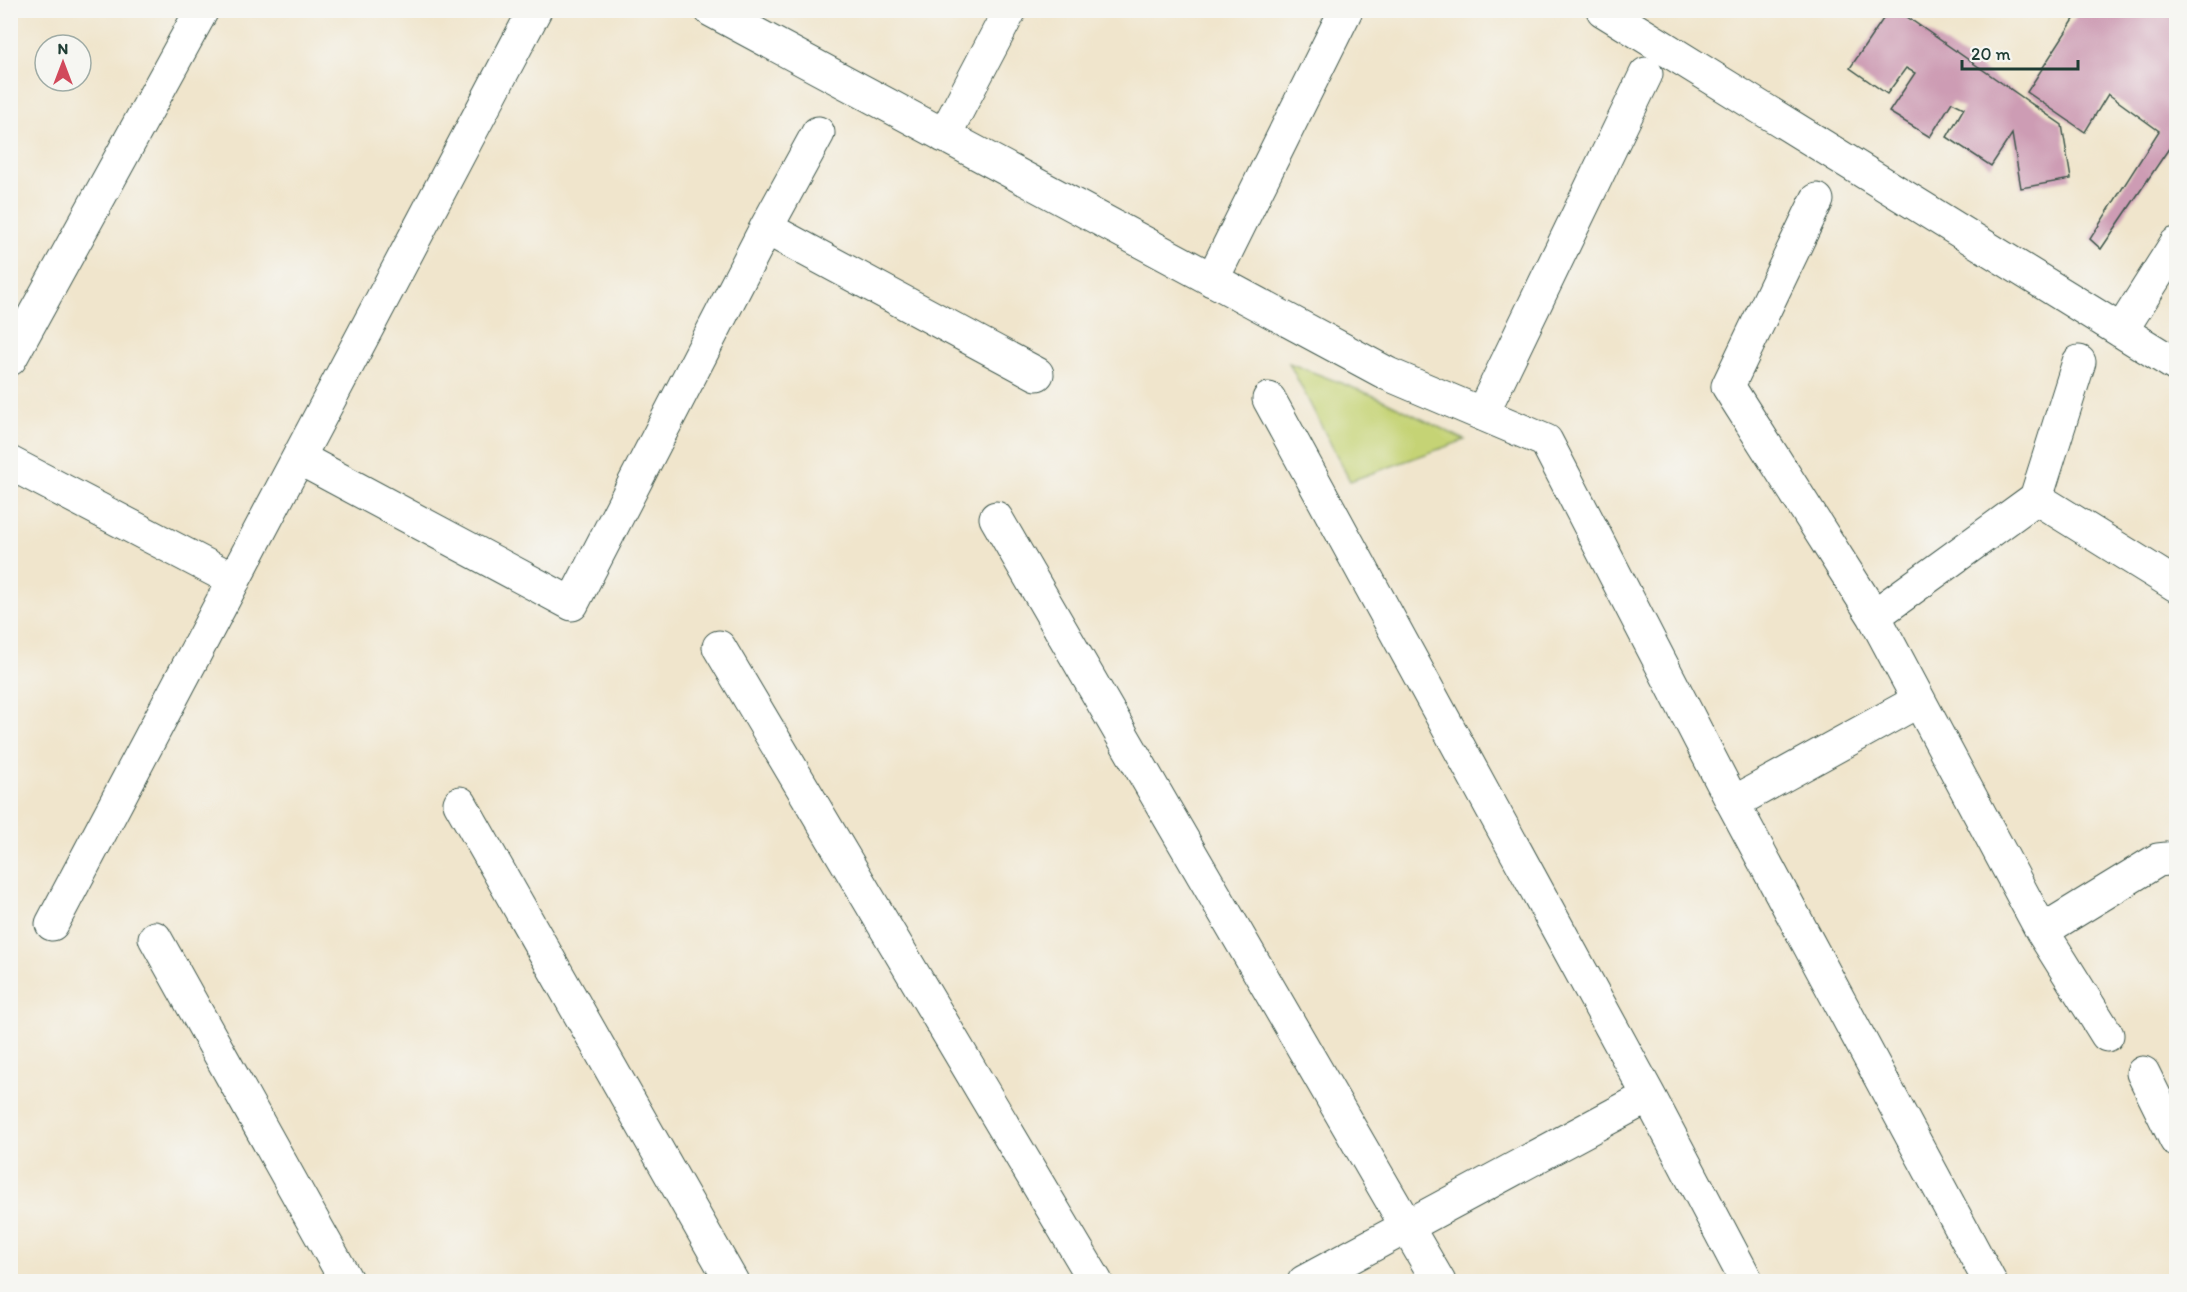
<svg xmlns="http://www.w3.org/2000/svg" width="2187" height="1292" viewBox="0 0 2187 1292" font-family="Itim,sans-serif">
<rect width="100%" height="100%" fill="#f6f6f2"/>
<filter id="ink" filterUnits="userSpaceOnUse"><feTurbulence type="fractalNoise" baseFrequency=".0167" numOctaves="2"/><feDisplacementMap in="SourceGraphic" scale="12" xChannelSelector="R" yChannelSelector="G"/><feConvolveMatrix kernelMatrix="1 2 1 2 8 2 1 2 1" color-interpolation-filters="sRGB"/></filter>
<filter id="wash" filterUnits="userSpaceOnUse"><feTurbulence type="fractalNoise" baseFrequency=".008" numOctaves="4" result="noise"/><feDisplacementMap in="SourceGraphic" scale="24" xChannelSelector="R" yChannelSelector="G"/><feGaussianBlur stdDeviation="1.35" result="paint"/><feColorMatrix in="noise" values="0 0 0 0 0 0 0 0 0 0 0 0 0 0 0 0 0 1.4 0 .05"/><feComposite in="paint" operator="in"/></filter>
<g filter="url(#wash)">
<rect width="100%" height="100%" fill="#f0e5cc"/>
<path fill="#c5d375" stroke="#728854" stroke-width="1.5" d="M1289,363L1377,397L1465,440L1350,481Z"/>
<g id="blocks">
<path fill="#cd9cb4" d="M1889,10H1897L2062,125L2071,179L2021,188L2012,134L1991,166L1947,137L1964,108L1952,102L1930,137L1889,112L1915,73L1906,68L1887,94L1850,68Z
M2080,10H2176V138L2101,249L2090,239L2159,131L2108,94L2085,132L2027,92Z"/>
</g>
</g>
<g filter="url(#ink)">
<use href="#blocks" fill-opacity="0" stroke="#3e564b" stroke-width="1.5"/>
<g fill="none" stroke-linecap="round" stroke-linejoin="round">
<g stroke="#3e564b" stroke-width="35">
<path id="street" d="M711,10L1388,374L1546,441L1733,803L1990,1282
M1603,10L2176,365
M944,136L1010,10
M1817,200L1728,386L1874,616L2042,931L2107,1035
M766,228L1037,374
M1212,280L1346,10
M2121,331L2176,244
M10,359L202,10
M1269,399L1649,1096L1747,1282
M1482,414L1646,74
M299,458L572,604L766,228L818,133
M10,463L234,580
M2036,498L2176,585
M996,518L1439,1282
M1874,616L2036,498L2079,362
M719,647L1096,1282
M460,803L732,1282
M1733,803L1918,701
M52,924L535,10
M2042,931L2158,860L2176,858
M155,938L347,1282
M2143,1073L2176,1140
M1304,1282L1649,1096"/>
</g>
<use href="#street" stroke="#fff" stroke-width="33"/>
</g>
</g>
<rect width="2187" height="1292" fill="none" stroke="#f6f6f2" stroke-width="36"/>
<g transform="translate(63 63)"><circle r="28" fill="#f6f6f2" stroke="#a0aca6" stroke-width="1.5"/>
<path d="M0-4.5L10 22L0 15L-10 22Z" fill="#d1495b"/>
<text y="-9" font-size="16" font-weight="bold" text-anchor="middle" fill="#1f3d34">N</text>
</g>
<path d="M1962 60v9h116v-9" fill="none" stroke="#1f3d34" stroke-width="3"/>
<text x="1971" y="60" font-size="18" fill="#1f3d34" stroke="#f6f6f2" stroke-width="4.5" paint-order="stroke">20 m</text>
</svg>
